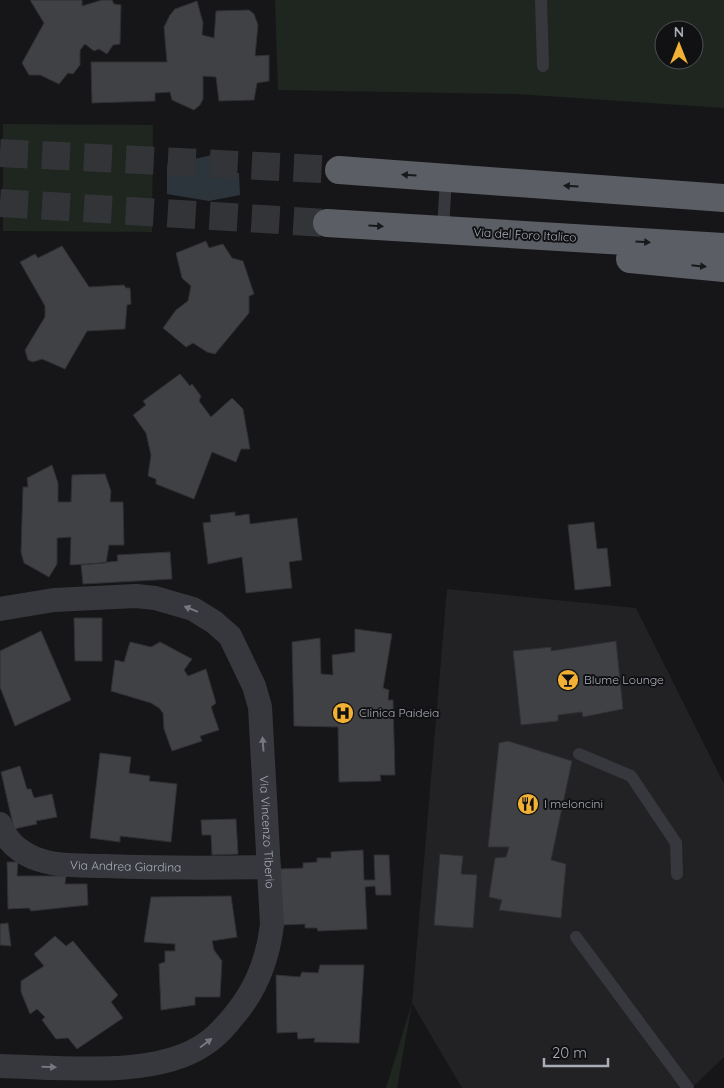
<svg xmlns="http://www.w3.org/2000/svg" width="724" height="1088" viewBox="0 0 724 1088" font-family="Quicksand,sans-serif">
<rect width="100%" height="100%" fill="#161618"/>
<path fill="#222225" d="M447,589L636,608L724,784V1057L692,1088H462L412,1003Z"/>
<path fill="#1e261f" fill-rule="evenodd" d="M275,0H724V108L517,94L278,90ZM664,30H694V60H664Z
M3,124L153,125L152,232L3,231Z
M412,1003L397,1088H386Z"/>
<path fill="#2c353c" d="M212,155L216,168L209,173H239L240,195L209,201L167,194V165Z"/>
<path fill="#404145" stroke="#303034" d="M30,0H82V6L102,0H112L114,4L121,5L120,44L113,45L107,54L99,49L94,51L85,44L80,50V65L73,74L68,73L59,84L40,75H29L22,63L44,23Z
M197,1L203,23L202,35L214,38L216,11L249,10L254,14L258,25L255,56L269,55V81L257,83L254,100L219,101L216,77L203,76V99L200,105L194,110L172,100L170,92L155,93V101L92,103L91,62H167L164,27L170,15L175,9Z
M206,241L209,248L223,244L232,258L243,261L254,294L249,296V313L215,354L207,352L193,343L186,347L163,328L176,310L188,301L191,286L182,278L176,253Z
M62,246L89,287L124,285L126,288H130L131,304L127,305L125,329L87,331L65,369L42,359L33,362L28,360L25,350L45,317V306L20,262L35,254L38,258Z
M180,374L190,386L192,384L201,396L199,401L211,417L232,398L243,409L250,449H241L236,462L212,452L194,499L156,484V479L148,476L151,455L146,433L133,415L146,405L143,401Z
M52,465L58,483V502H71L72,475L105,474L111,491L110,502H123L124,545H109L106,563L70,565L71,537L57,538V564L49,577L24,563L21,552L23,487H28L27,478Z
M235,512V516L249,514L250,524L297,518L302,560L289,562L292,588L246,593L242,557L208,564L203,523L211,522L210,515Z
M594,522L597,549L607,548L611,586L575,590L568,525Z
M170,552L172,579L83,584L81,565L118,561L117,555Z
M74,618H102V661H75Z
M355,629L392,634L383,688L389,690L388,700H393L395,775H380L381,781L339,782L338,727L294,726L292,642L320,638L321,674L333,675L332,655L355,652Z
M41,631L71,700L15,726L0,687V651Z
M616,641L623,709L583,717L582,712L558,715V721L521,725L513,651L551,647V651Z
M130,642L151,647L160,642L192,659L184,670L188,676L206,669L216,703L211,707L219,730L200,736L202,741L172,751L164,729L163,713L159,708L151,703L111,691L115,660L124,662Z
M508,741L572,761L551,860L566,864L561,918L499,910L502,900L489,897L495,858L506,857L509,847H488L499,743Z
M100,753L131,757L129,773L150,776L149,781L177,784L171,842L120,836V842L90,838Z
M20,766L27,789H31L34,798L52,794L57,817L36,821L37,824L14,829L1,772Z
M236,819L238,854L212,855L211,835H202L201,820Z
M363,850L364,880H375L374,855H389L391,895H376L375,886L365,887L367,929L318,931L317,928H305V924L282,925L279,869L303,868V863L317,862V858H331V852Z
M440,854L463,856L461,874L477,875L473,928L434,925Z
M7,862H18L17,876H66L65,884H87L88,905L31,911L29,908L8,909Z
M231,896L237,937L212,941L214,950L222,961L220,997H195V1005L161,1010L159,964L165,962V951H175V944L144,942L151,897Z
M8,923L11,946L0,945V924Z
M55,936L66,946L73,941L118,995L111,1002L123,1018L77,1049L68,1038L56,1039L42,1020L45,1017L37,1009L30,1014L21,992V981L44,966L34,954Z
M320,965H364L359,1043L314,1042L315,1038L298,1039L297,1032L277,1033L276,975L300,977L302,972L318,973Z"/>
<g fill="none" stroke-linecap="round" stroke-linejoin="round">
<path stroke="#333438" stroke-width="28" stroke-dasharray="28 14" stroke-linecap="butt" d="M0,153L339,170
M0,203L327,223"/>
<path stroke="#37383d" stroke-width="12" d="M541,0L543,66
M443,230L446,177
M579,754L631,776L676,843L677,874
M576,937L688,1088"/>
<g stroke="#37383d" stroke-width="24">
<path id="s1" d="M0,609L54,600L136,596L155,598L193,609L214,622L230,636L254,686L260,707L272,925C268,958 258,986 237,1012C228,1023 218,1036 205,1044C156,1079 58,1067 0,1066"/>
<path id="s2" d="M0,824C6,841 18,851 34,858C56,867 82,865 105,866C160,868 215,868 269,867"/>
</g>
<path stroke="#5b5e65" stroke-width="28" d="M339,170L724,198
M327,223L724,247
M630,259L724,268"/>
</g>
<defs><path id="oneway-solid" d="M-6-.8H1V-3.2L6.5 0L1 3.2V.8H-6Z" transform="scale(1.25)"/></defs>
<g fill="#18191b">
<use href="#oneway-solid" transform="translate(409 175) rotate(-176)"/>
<use href="#oneway-solid" transform="translate(571 186) rotate(-176)"/>
<use href="#oneway-solid" transform="translate(376 226) rotate(3)"/>
<use href="#oneway-solid" transform="translate(643 242) rotate(3)"/>
<use href="#oneway-solid" transform="translate(699 266) rotate(6)"/>
</g>
<g fill="#757881">
<use href="#oneway-solid" transform="translate(191 609) rotate(-158)"/>
<use href="#oneway-solid" transform="translate(263 744) rotate(-94)"/>
<use href="#oneway-solid" transform="translate(206 1043) rotate(-37)"/>
<use href="#oneway-solid" transform="translate(49 1067) rotate(1)"/>
</g>
<defs>
<g id="bar-disc" transform="scale(1.125)"><circle r="9.5" fill="#f2b134" stroke="#111113"/><path d="M-6-5H6L.8 .8V4.5H3.5V6h-7V4.5H-.8V.8Z" fill="#111"/></g>
<g id="hospital-disc" transform="scale(1.125)"><circle r="9.5" fill="#f2b134" stroke="#111113"/><path d="M-5-5h3v3.5h4V-5h3V5h-3V1.5h-4V5h-3Z" fill="#111"/></g>
<g id="restaurant-disc" transform="scale(1.125)"><circle r="9.5" fill="#f2b134" stroke="#111113"/><path d="M-5-6h1v4h1v-4h1v4h1v-4h1v5L-1.5 .5V6h-2V.5L-5-1ZM5-6V6H3V1.5H1.5Q1.5-4 5-6Z" fill="#111"/></g>
</defs>
<g fill-rule="evenodd">
<use href="#bar-disc" x="568" y="680"/>
<use href="#hospital-disc" x="343" y="713"/>
<use href="#restaurant-disc" x="528" y="804"/>
</g>
<g text-anchor="middle" stroke-width="4" stroke-linejoin="round" paint-order="stroke">
<g font-size="12" fill="#a8adb8" stroke="#111113">
<text transform="translate(525 235) rotate(3)" y="4">Via del Foro Italico</text>
<text dy="4" stroke="none"><textPath href="#s1" startOffset="444">Via Vincenzo Tiberio</textPath></text>
<text dy="4" stroke="none"><textPath href="#s2" startOffset="142">Via Andrea Giardina</textPath></text>
</g>
<g font-size="12" fill="#a8adb8" stroke="#111113" text-anchor="start">
<text x="584" y="684">Blume Lounge</text>
<text x="359" y="717">Clinica Paideia</text>
<text x="544" y="808">I meloncini</text>
</g>
</g>
<g transform="translate(679 45)"><circle r="24" fill="#111113" stroke="#4d4f55"/>
<path d="M0-4L9 19L0 12L-9 19Z" fill="#f2b134"/>
<text y="-8" font-size="14" font-weight="bold" text-anchor="middle" fill="#a8adb8">N</text>
</g>
<path d="M544 1058v8h64v-8" fill="none" stroke="#a8adb8" stroke-width="2.5"/>
<text x="552" y="1058" font-size="15" fill="#a8adb8" stroke="#111113" stroke-width="4" paint-order="stroke">20 m</text>
</svg>
